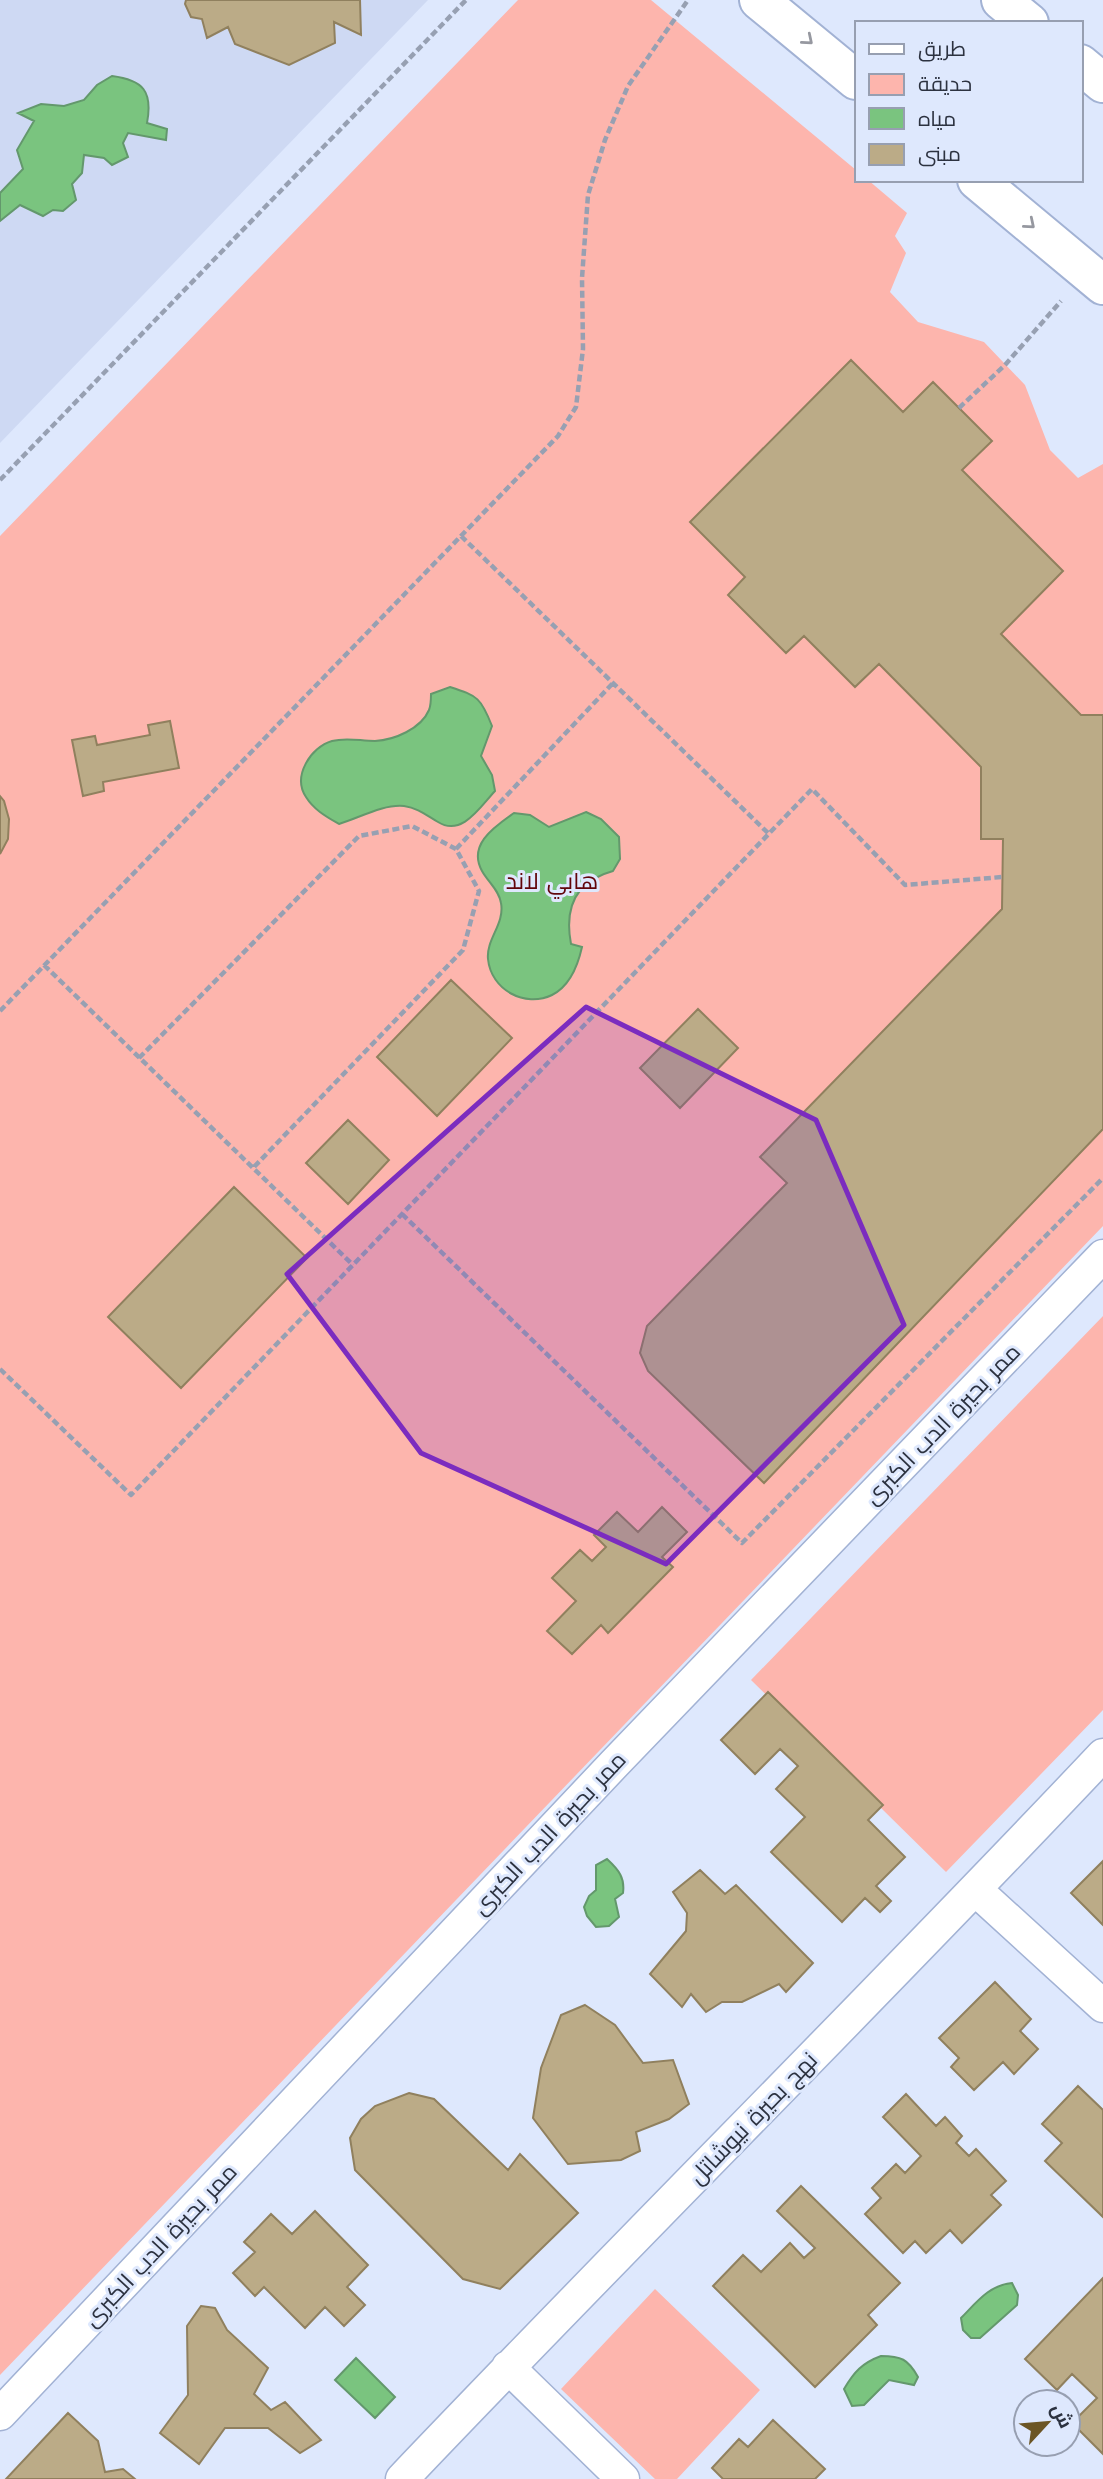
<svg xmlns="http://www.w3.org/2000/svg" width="1103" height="2479" viewBox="0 0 1103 2479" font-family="'Work Sans',Cairo,sans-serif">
<rect width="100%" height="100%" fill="#dee8fd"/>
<path fill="#ced9f3" d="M0,0H428L0,443Z"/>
<path fill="#fdb5ad" d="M518,0H651L856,170V180H868L907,213L895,236L906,253L890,292L918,322L984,342L1025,385L1050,450L1078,478L1103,464V1226L0,2375V536Z
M1103,1316V1710L946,1872L751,1680Z
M655,2289L760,2390L677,2479H655L561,2389Z"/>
<path fill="#7ac47f" stroke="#63986c" stroke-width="2" d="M112,76C143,80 153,91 147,123L167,129L166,140L128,133L123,143L128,157L112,165L104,158L84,155L82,173L72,184L76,200L63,211L53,210L43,216L20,205L0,221V193L23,169L17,150L34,121L18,113L41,104L64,106L84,100L97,85Z
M450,687C478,696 481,698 492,726L481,756L492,775L495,791C480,807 462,837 438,822C426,815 418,808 404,806C383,804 359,818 339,824C327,817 314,810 306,797C292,776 311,747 332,741C347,737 360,741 375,741C394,740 421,729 429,710C431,705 431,698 431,694Z
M586,812L601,819L619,837L620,859L613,871C576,881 564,907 571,944L582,947C578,965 570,986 552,995C525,1008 491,990 488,959C486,939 505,924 501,903C499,890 488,882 482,871C467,844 496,826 514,813L530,815L549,827Z
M607,1859C619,1870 625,1878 623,1893L615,1899L619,1917L609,1926L596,1927L587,1916L584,1907L589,1896L596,1890V1865Z
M1012,2283L1018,2295L1017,2305L980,2338H971L963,2330L961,2318C976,2303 989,2285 1012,2283Z
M881,2356C901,2356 908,2359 918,2377L914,2385L889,2380L864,2405L852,2406L844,2389C854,2372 862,2363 881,2356Z
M356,2358L395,2397L375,2418L335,2380Z"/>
<path fill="#bbab87" stroke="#90805e" stroke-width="2" d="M186,0H360L361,35L334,22L335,43L289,65L235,44L228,27L207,38L202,19L191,17L185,4Z
M851,360L903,412L933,382L992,441L962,470L1063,571L1001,634L1081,715H1103V1129L764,1483L648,1371L640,1353L647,1326L787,1183L760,1157L1002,909L1003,839H981V767L879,664L855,687L804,636L786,653L728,595L745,577L690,522Z
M170,721L179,768L103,782L104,791L83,796L72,740L95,736L97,745L150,735L148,725Z
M0,796L4,801L9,819L8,839L0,854Z
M451,980L512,1038L437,1116L377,1057Z
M698,1009L738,1048L680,1108L640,1068Z
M348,1120L389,1160L348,1204L306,1163Z
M234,1187L307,1258L181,1388L108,1317Z
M662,1507L687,1532L662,1557L673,1567L608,1633L601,1625L572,1654L547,1631L576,1601L552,1578L580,1550L592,1561L606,1547L594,1535L617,1512L638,1532Z
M768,1692L883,1805L868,1820L905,1857L876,1886L891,1901L880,1912L865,1898L842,1922L771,1852L805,1817L776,1789L798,1766L780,1749L755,1774L721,1740Z
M1103,1861V1925L1071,1893Z
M700,1870L725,1894L736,1885L813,1963L786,1992L779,1984L742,2002H722L706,2012L691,1994L682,2007L650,1974L686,1931L687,1913L673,1892Z
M995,1982L1031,2019L1020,2031L1038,2049L1014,2074L1003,2062L974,2090L951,2067L959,2058L939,2038Z
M585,2005L615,2025L643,2063L673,2060L689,2104L669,2119L636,2132L640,2151L621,2160L568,2164L533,2118L541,2068L561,2015Z
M1078,2086L1103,2110V2217L1045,2161L1062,2143L1042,2124Z
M409,2093L434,2099L508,2170L520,2154L578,2213L500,2289L463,2279L355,2170L350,2138L361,2119L375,2106Z
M906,2094L936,2126L945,2117L962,2136L956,2143L969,2156L976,2149L1006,2181L991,2195L1001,2205L962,2243L950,2230L926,2253L915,2241L903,2253L865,2214L881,2198L872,2188L896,2164L905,2173L921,2156L883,2117Z
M801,2186L900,2283L868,2315L877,2325L815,2387L713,2286L743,2255L761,2272L790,2243L804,2258L815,2248L777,2211Z
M315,2211L368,2265L347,2287L365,2305L344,2326L325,2307L305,2328L264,2287L255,2296L233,2273L255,2252L244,2242L271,2214L292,2234Z
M1103,2278V2454L1072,2423L1097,2398L1072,2374L1057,2390L1025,2359Z
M201,2306L215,2308L227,2330L268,2368L254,2394L271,2410L285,2402L321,2440L300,2453L268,2428H225L199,2464L160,2433L188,2395L187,2326Z
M68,2413L98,2441L105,2472L123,2469L135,2479H6Z
M773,2420L825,2469L815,2479H723L712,2468L739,2439L748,2447Z"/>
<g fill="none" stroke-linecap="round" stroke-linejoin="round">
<g stroke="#a2b2d4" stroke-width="35">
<path id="minor" d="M976,1890L1103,2006
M508,2367L623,2479
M0,2414L614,1764L1103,1256
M402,2479C633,2236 872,2000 1103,1755"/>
</g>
<g stroke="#a2b2d4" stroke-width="42">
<path id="secondary" d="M759,0L856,80
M1001,0L1029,23
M1080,64L1103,83
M977,180L1103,285"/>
</g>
<path stroke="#97a0b2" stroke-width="4.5" stroke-dasharray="7 3.5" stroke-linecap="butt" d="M959,408L1005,365L1061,301
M0,480L466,0
M461,536L769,834
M456,849L613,683
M44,965L353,1265
M0,1011L558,436L576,407L583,349L582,278L588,195L605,140L628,86L688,0
M139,1058L359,836L412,826L456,849L479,891L463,950L253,1168
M402,1214L742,1543L1103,1178
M0,1369L131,1495L812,789L905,885L1002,877"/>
<use href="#minor" stroke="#fff" stroke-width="32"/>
<use href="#secondary" stroke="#fff" stroke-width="38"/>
</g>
<defs><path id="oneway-chevron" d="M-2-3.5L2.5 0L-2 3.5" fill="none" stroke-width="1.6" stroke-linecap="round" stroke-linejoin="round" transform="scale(1.75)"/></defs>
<g stroke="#9698a0">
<use href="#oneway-chevron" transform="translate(808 40) rotate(40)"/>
<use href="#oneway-chevron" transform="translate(1030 224) rotate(40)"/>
</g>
<path fill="#7b2cbf" fill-opacity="0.2" stroke="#7b2cbf" stroke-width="5" stroke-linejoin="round" d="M586,1007L816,1120L904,1325L666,1564L421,1453L287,1274Z"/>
<g text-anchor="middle" stroke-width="6" stroke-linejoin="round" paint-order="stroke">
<g font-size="23" fill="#61050a" stroke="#dee8fd">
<text x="552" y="889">هابي لاند</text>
</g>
<g font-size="23" fill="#2c3240" stroke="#dee8fd">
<text transform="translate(942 1424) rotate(-46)" y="8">ممر بحيرة الدب الكبرى</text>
<text transform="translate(549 1833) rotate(-47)" y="8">ممر بحيرة الدب الكبرى</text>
<text transform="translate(753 2118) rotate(-46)" y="8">نهج بحيرة نيوشاتل</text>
<text transform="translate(160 2245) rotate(-47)" y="8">ممر بحيرة الدب الكبرى</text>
</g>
</g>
<rect x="855" y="21" width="228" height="161" fill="#dee8fd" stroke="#979fb1" stroke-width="2"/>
<rect x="869" y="44" width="35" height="10" fill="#ffffff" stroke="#979fb1" stroke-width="2"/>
<text x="918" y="56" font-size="21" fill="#2c3240">طريق</text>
<rect x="869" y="74" width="35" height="21" fill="#fdb5ad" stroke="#979fb1" stroke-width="2"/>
<text x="918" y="91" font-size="21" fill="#2c3240">حديقة</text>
<rect x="869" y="108" width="35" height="21" fill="#7ac47f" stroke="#979fb1" stroke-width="2"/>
<text x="918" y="126" font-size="21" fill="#2c3240">مياه</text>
<rect x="869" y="144" width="35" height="21" fill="#bbab87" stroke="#979fb1" stroke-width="2"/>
<text x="918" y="161" font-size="21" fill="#2c3240">مبنى</text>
<g transform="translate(1047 2423) rotate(64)"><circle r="33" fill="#dee8fd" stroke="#979fb1" stroke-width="2"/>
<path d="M0-5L12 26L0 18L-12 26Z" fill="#6b5525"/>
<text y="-10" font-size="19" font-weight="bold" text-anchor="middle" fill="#2c3240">ش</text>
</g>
</svg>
